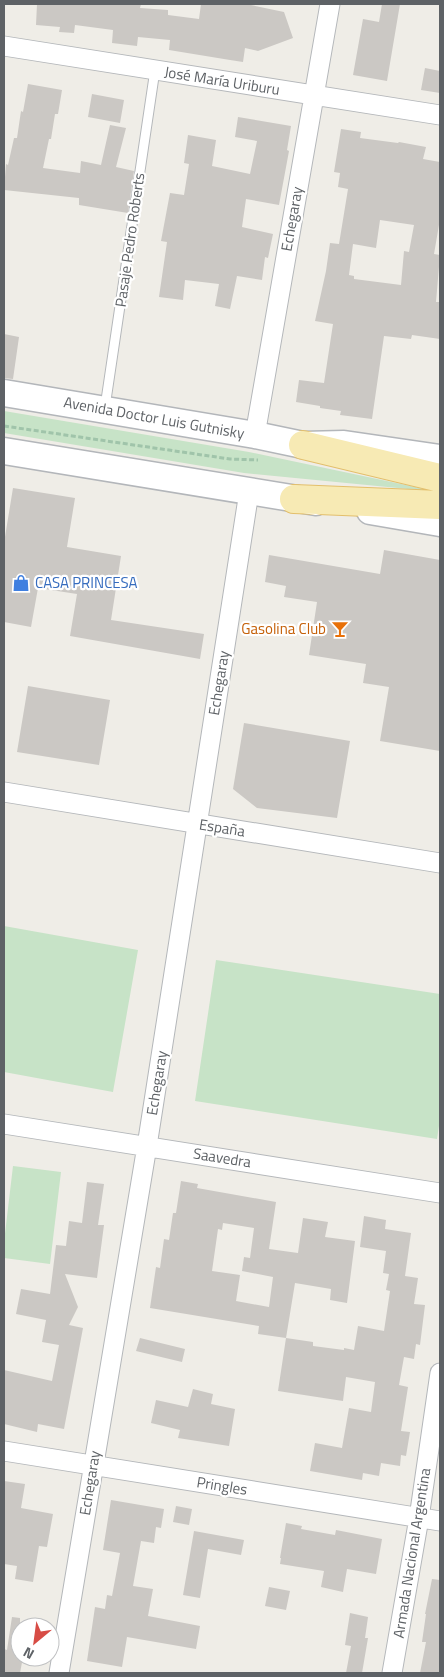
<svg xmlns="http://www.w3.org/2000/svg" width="444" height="1677" viewBox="0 0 444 1677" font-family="'Titillium Web',sans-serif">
<rect width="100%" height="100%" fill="#efede7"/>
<path fill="#c7e3c7" d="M4,411L249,452L439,492L244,473L4,433Z
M4,926L138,950L113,1092L4,1072Z
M216,960L440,994V1119L437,1139L195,1101Z
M13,1166L61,1172L50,1264L4,1258V1242Z"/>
<path fill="#cbc8c4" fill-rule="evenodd" d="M37,4H141L140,8L168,10V15L199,19L201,4H246L284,12L293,38L258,51L245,48L243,62L230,60L169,50L170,40L138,37L137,46L112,43L113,30L75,25L74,33L59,32L60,27L36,25Z
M382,4H400L387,81L353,75L363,19L379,22Z
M425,68L440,71V93L421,90Z
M28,84L62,90L58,114H55L51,139H49L43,168L80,173L81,161L101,165L110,125L126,128L116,167L134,171L128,213L79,205V198L4,190L6,164L8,165L14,138H17L21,111L23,112Z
M92,94L124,100L120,123L88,117Z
M238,117L291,126L287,150L289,151L279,205L246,199L242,227L273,234L268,258L265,257L262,280L237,276L230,309L215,306L219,284L185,280L183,300L159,297L167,242L161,241L170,193L184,195L189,164L184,163L188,135L216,140L212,166L250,174L257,141L235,137Z
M341,129L361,132L360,138L398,143L399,142L426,147L423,159L440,162V219L434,254L440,255L436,302H440V339L412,335L411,339L384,336L372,419L340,415L341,411L320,408V406L296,402L299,380L324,383L333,324L315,321L326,271L330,243L339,244L348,189L338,187L340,173L334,172ZM380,220L414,225L409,252L404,251L401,285L354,279V276L349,275L353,244L376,248Z
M4,334L19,337L13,379L4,378Z
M13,488L75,498L67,547L121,556L111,620L204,634L200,659L70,636L77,594L38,588L31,627L4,622V543Z
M384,550L440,560V751L380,741L389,687L363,683L366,664L309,655L317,602L284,597L286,586L265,582L269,555L380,574Z
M28,686L110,700L99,765L17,752Z
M244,723L350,741L337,818L257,808L233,789Z
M181,1181L198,1184L197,1188L276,1202L269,1249L298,1253L303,1218L328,1222L325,1237L355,1241L347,1303L330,1300L331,1289L295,1283L286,1338L258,1334L259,1326L150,1308L156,1267L160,1268L164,1239L169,1240L173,1213H176ZM223,1223L254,1228L250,1258L244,1257L242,1271L273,1277L269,1307L236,1301L240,1275L212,1271L218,1229L222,1230Z
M87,1182L104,1184L98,1225H104L97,1278L65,1274L78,1307L69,1325L83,1328L64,1429L38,1424L37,1432L4,1424V1370L52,1381L59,1345L42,1342L46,1320L16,1314L21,1289L50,1294L56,1245L66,1246L69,1221L82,1223Z
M364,1216L386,1220L385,1229L411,1233L405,1276L418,1278L414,1304L425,1305L420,1345L416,1344L414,1359L404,1357L399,1385L408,1387L401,1431L410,1432L406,1456L401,1455L400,1466L381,1463L379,1476L363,1473L362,1480L310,1471L315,1443L342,1448L349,1408L371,1412L375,1382L346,1377L343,1401L278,1391L286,1338L313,1342V1346L344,1350V1348L354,1350L358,1326L384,1331L390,1291L386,1290L389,1274L383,1273L386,1251L360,1247Z
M140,1338L185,1349L182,1362L136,1351Z
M193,1389L213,1394L211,1404L235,1409L229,1446L178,1438L180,1430L151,1423L156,1400L188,1407Z
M4,1481L25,1484L21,1508L53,1514L47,1547L39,1546L33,1582L15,1579L17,1566L4,1564Z
M111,1500L164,1509L161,1528L156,1527L154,1543L141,1541L133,1586L153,1589L148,1616L200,1626L196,1649L127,1637L122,1667L87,1661L95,1607L105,1609L107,1595L112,1596L120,1553L103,1550Z
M176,1506L192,1509L189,1525L173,1522Z
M286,1523L302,1526L301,1529L335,1535L336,1530L382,1539L376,1574L347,1569L343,1592L321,1587L324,1571L280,1564L281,1558H280Z
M194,1531L244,1540L241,1555L208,1549L200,1598L183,1595Z
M432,1579L440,1580V1673H420L426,1642H422L426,1614H425Z
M269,1587L290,1591L286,1610L265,1606Z
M350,1613L368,1617L365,1638H368L362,1673H346L351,1646L345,1645Z
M12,1617L20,1618V1657H23L20,1673H4V1649L7,1650Z"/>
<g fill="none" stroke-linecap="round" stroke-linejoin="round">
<g stroke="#b4b7ba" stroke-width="11">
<path id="service" d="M105,407L155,70"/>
</g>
<g stroke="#b4b7ba" stroke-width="21">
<path id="minor" d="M4,46L440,115
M255,435L330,4
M4,792L440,863
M4,1124L440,1193
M4,1451L440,1521
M59,1673L147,1146L249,492
M392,1673L419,1518L440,1373"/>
</g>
<g stroke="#b3b6ba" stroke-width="29">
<path id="secondary" d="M4,393L255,435L303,445L344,444L440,458
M4,451L316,502
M370,511L440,523"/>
</g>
<g stroke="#e3bf6c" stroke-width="30">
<path id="primary" d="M303,445L440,478
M294,499L440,505"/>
</g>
<path stroke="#a0c4aa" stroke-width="3" stroke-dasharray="5 2.5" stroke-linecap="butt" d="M4,426L230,459L258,460"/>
<use href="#service" stroke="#fff" stroke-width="9"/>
<use href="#minor" stroke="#fff" stroke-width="19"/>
<use href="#secondary" stroke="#fff" stroke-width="26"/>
<use href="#primary" stroke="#f7eab4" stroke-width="28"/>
</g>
<defs>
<g id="shop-bare" transform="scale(1.35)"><path d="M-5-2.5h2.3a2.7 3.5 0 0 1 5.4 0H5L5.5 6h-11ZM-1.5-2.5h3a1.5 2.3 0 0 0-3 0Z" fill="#3f7fe0" stroke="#fff" stroke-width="2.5" paint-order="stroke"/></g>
<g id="bar-bare" transform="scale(1.35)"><path d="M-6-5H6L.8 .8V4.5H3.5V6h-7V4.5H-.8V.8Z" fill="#e8710a" stroke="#fff" stroke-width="2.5" paint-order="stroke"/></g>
</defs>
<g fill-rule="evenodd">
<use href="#shop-bare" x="21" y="583"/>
<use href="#bar-bare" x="340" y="629"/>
</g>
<g text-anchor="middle" stroke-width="4.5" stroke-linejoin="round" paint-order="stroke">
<g font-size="15" fill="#5e6266" stroke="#fff">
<text transform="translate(222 81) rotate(9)" y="5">José María Uriburu</text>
<text transform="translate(292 219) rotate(-80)" y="5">Echegaray</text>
<text transform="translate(130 240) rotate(-82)" y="5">Pasaje Pedro Roberts</text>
<text transform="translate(154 418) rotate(10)" y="5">Avenida Doctor Luis Gutnisky</text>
<text transform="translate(219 683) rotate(-81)" y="5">Echegaray</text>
<text transform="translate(222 828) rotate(9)" y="5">España</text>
<text transform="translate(157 1083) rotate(-81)" y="5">Echegaray</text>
<text transform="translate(222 1158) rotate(9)" y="5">Saavedra</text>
<text transform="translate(90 1483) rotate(-81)" y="5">Echegaray</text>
<text transform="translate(222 1486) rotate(9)" y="5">Pringles</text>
<text transform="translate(412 1553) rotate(-81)" y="5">Armada Nacional Argentina</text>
</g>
<g font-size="15" fill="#366cbe" stroke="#fff" text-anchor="start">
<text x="35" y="588">CASA PRINCESA</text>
</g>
<g font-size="15" fill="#c56008" stroke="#fff" text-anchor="end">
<text x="326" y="634">Gasolina Club</text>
</g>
</g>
<rect width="444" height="1677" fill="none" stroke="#5e6266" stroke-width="10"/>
<g transform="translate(35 1642) rotate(209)"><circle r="24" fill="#ffffff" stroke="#bfc0c2"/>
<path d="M0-4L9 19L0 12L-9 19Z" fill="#d74c45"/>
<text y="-8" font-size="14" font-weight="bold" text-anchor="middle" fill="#5e6266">N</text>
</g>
</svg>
